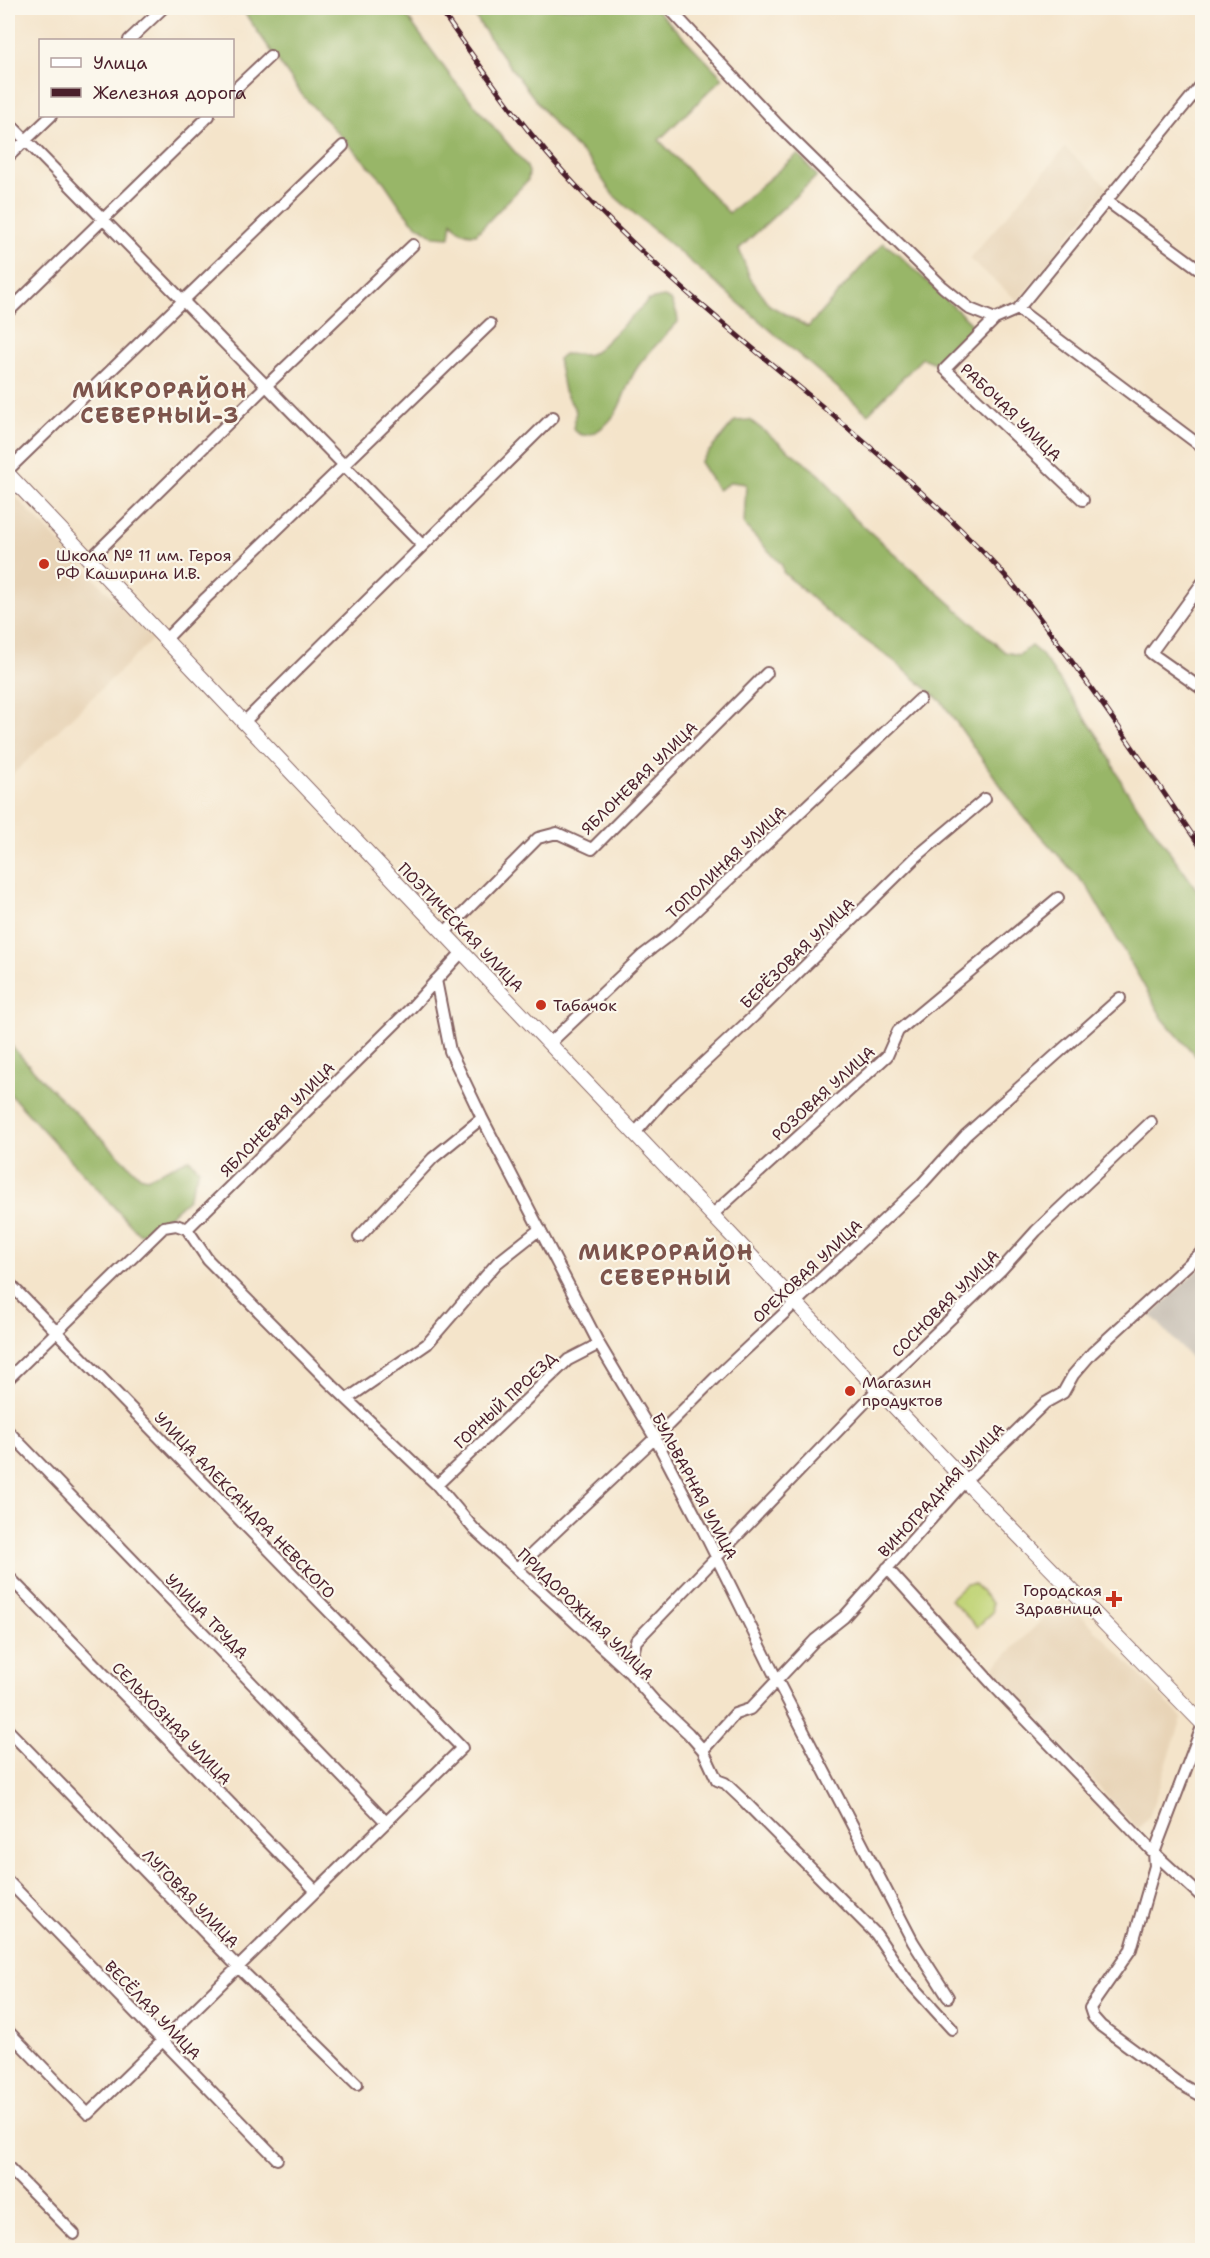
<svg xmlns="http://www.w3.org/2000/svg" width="1210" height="2258" viewBox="0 0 1210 2258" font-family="'Shantell Sans',sans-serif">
<rect width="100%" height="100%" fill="#fbf7ec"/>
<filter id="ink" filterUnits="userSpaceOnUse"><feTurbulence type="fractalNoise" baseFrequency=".0167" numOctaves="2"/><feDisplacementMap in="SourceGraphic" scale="12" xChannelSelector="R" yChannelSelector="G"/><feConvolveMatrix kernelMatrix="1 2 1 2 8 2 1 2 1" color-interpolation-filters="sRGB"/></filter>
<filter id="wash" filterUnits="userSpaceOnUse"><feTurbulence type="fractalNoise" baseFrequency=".008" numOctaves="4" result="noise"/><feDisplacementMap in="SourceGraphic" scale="24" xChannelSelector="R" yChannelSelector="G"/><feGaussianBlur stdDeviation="1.35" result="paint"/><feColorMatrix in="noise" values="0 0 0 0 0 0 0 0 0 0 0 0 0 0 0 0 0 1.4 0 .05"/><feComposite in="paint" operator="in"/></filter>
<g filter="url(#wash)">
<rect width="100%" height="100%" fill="#f4e4ca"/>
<path fill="#e8d4b7" d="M1065,148L1108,187L1018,301L969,259Z
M8,489L153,639L8,779Z
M1064,1598L1182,1718L1149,1817L1138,1829L990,1671Z"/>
<path fill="#cbc3b8" d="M1202,1266V1370L1151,1315Z"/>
<path fill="#c1d477" stroke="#867a51" stroke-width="1.5" d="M966,1584H974L992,1603L993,1612L977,1627L950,1599Z"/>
<path fill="#98b668" stroke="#716a4a" stroke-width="1.5" d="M241,8H401L451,77L526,165L529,172L528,180L476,234C464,234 458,231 452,221L450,237L434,236L412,221L403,210L384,182L303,96Z
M469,8H655L723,78L659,140L729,213L798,154L817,176L739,249L750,278L769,305L808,327L883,243L897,253L976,328L941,365L922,358L868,414L613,195L590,161L557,128L505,60Z
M664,297L671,300L677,314L678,322C664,337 648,352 637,368C621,392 624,414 597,431C587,437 581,437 573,429L576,411L564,391L558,359L564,354L587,355L595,352L649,300Z
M750,420L824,478L852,516L1005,652L1019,655L1031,646L1042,655L1102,742L1124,787L1202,897V1063L1163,1019L1088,888L1020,813L942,702L894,661L834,618L783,572L782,565L744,525L746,484L731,482L718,490L700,462L735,421Z
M8,1042L46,1084L140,1176L147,1178L189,1159L199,1169L188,1199L155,1228L139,1234L8,1092Z"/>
</g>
<g filter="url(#ink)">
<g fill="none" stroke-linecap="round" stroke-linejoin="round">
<g stroke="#866463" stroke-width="14">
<path id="minor" d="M669,8L777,124L943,287L970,309L995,319L1018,309L1202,84
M129,40L163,8
M232,92L270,56
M8,122L422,545
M8,157L51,116
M1107,201L1202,271
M1018,309L1202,447
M8,312L209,116
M995,319L945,369L1083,500
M8,470L343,146
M89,560L267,385L413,245
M1202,583L1151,653L1202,689
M165,640L206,598L490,324
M243,723L553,417
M444,933L538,838L557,833L592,849L767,673
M436,980L450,1051L482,1118L599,1344L655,1438L703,1530L777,1680L913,1942L948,1997
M549,1044L643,955L672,933L920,699
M635,1133L666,1098L754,1016L916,857L985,799
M712,1215L887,1056L898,1031L1058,898
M187,1229L208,1260L332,1385L437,1485L474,1529L629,1672L656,1703L688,1733L703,1750L717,1780L725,1783L743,1800L876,1934L905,1977L952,2029
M187,1229L410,1009L462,952
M359,1237L433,1158L482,1118
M8,1282L462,1748L88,2114L8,2031
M8,1379L164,1227L176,1225L187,1229
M347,1399L427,1344L497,1263L540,1229
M8,1431L386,1822
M437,1485L568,1360L599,1344
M517,1568L655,1438L715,1378L920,1186L966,1135L1120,998
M887,1568L994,1686L1154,1853L1202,1897
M8,1576L316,1891
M629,1672L636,1641L878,1389L1001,1270L1036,1231L1151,1122
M1202,1727L1154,1853L1155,1866L1131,1949L1090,2008L1093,2017L1101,2026L1180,2084L1202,2096
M8,1730L238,1967L357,2084
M703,1750L735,1714L750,1709L815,1640L844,1617L965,1481L1045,1403L1063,1393L1073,1375L1092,1353L1202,1252
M8,1881L277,2159
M8,2167L74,2234"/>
</g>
<g stroke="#866463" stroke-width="16">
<path id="tertiary" d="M8,474L965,1481L1202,1723"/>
</g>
<use href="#minor" stroke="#fff" stroke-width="10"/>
<use href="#tertiary" stroke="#fff" stroke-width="14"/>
<g stroke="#4a1f2b" stroke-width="5">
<path id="rail" d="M439,8C483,70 526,134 579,189C705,323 861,425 989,558C1022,592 1050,632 1078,670C1121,729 1161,789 1202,849"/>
</g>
<use href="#rail" stroke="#fbf7ec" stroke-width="3" stroke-dasharray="9" stroke-linecap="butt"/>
</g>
</g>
<g fill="#c8321e" stroke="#fbf7ec" stroke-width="2">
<circle cx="44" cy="564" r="6"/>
<circle cx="541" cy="1005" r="6"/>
<circle cx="850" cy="1391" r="6"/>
<path d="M1111 1590h6v6h6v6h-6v6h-6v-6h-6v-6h6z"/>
</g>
<g text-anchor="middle" stroke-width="4.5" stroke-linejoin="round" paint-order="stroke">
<g font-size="16" fill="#4a1f2b" stroke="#fbf7ec">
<text transform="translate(1011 412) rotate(44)" y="6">РАБОЧАЯ УЛИЦА</text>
<text transform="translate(639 778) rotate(-44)" y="6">ЯБЛОНЕВАЯ УЛИЦА</text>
<text transform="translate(726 862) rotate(-43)" y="6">ТОПОЛИНАЯ УЛИЦА</text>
<text transform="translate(461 927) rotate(46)" y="6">ПОЭТИЧЕСКАЯ УЛИЦА</text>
<text transform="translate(797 953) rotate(-44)" y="6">БЕРЁЗОВАЯ УЛИЦА</text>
<text transform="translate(823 1093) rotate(-42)" y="6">РОЗОВАЯ УЛИЦА</text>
<text transform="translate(277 1119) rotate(-45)" y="6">ЯБЛОНЕВАЯ УЛИЦА</text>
<text transform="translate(807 1271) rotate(-43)" y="6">ОРЕХОВАЯ УЛИЦА</text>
<text transform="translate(945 1303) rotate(-45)" y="6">СОСНОВАЯ УЛИЦА</text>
<text transform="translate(505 1400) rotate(-43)" y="6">ГОРНЫЙ ПРОЕЗД</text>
<text transform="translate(695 1486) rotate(62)" y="6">БУЛЬВАРНАЯ УЛИЦА</text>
<text transform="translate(941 1490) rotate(-47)" y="6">ВИНОГРАДНАЯ УЛИЦА</text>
<text transform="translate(245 1505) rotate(46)" y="6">УЛИЦА АЛЕКСАНДРА НЕВСКОГО</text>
<text transform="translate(586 1614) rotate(44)" y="6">ПРИДОРОЖНАЯ УЛИЦА</text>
<text transform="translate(207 1616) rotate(46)" y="6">УЛИЦА ТРУДА</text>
<text transform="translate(172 1723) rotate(46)" y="6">СЕЛЬХОЗНАЯ УЛИЦА</text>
<text transform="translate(191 1898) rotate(46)" y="6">ЛУГОВАЯ УЛИЦА</text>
<text transform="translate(153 2010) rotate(46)" y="6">ВЕСЁЛАЯ УЛИЦА</text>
</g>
<g font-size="16" fill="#4a1f2b" stroke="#fbf7ec" text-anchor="start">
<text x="56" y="561">Школа № 11 им. Героя<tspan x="56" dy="18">РФ Каширина И.В.</tspan></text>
<text x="553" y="1011">Табачок</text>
<text x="862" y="1388">Магазин<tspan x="862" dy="18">продуктов</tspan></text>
<text x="1102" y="1596" text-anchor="end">Городская<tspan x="1102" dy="18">Здравница</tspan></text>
</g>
<g font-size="22" font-weight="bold" letter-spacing="1.5" fill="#7d544c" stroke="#fbf7ec">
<text x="160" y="398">МИКРОРАЙОН<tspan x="160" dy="25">СЕВЕРНЫЙ-3</tspan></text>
<text x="666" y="1260">МИКРОРАЙОН<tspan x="666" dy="25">СЕВЕРНЫЙ</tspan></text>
</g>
</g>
<rect width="1210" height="2258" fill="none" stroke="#fbf7ec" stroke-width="30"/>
<rect x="39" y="39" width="195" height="78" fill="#fbf7ec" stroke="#b4a19f" stroke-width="1.5"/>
<rect x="51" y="58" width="30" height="9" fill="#ffffff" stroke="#b4a19f" stroke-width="1.5"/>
<text x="93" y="69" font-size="18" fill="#4a1f2b">Улица</text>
<rect x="51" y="88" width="30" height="9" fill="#4a1f2b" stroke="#b4a19f" stroke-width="1.5"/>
<text x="93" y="99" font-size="18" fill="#4a1f2b">Железная дорога</text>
</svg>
